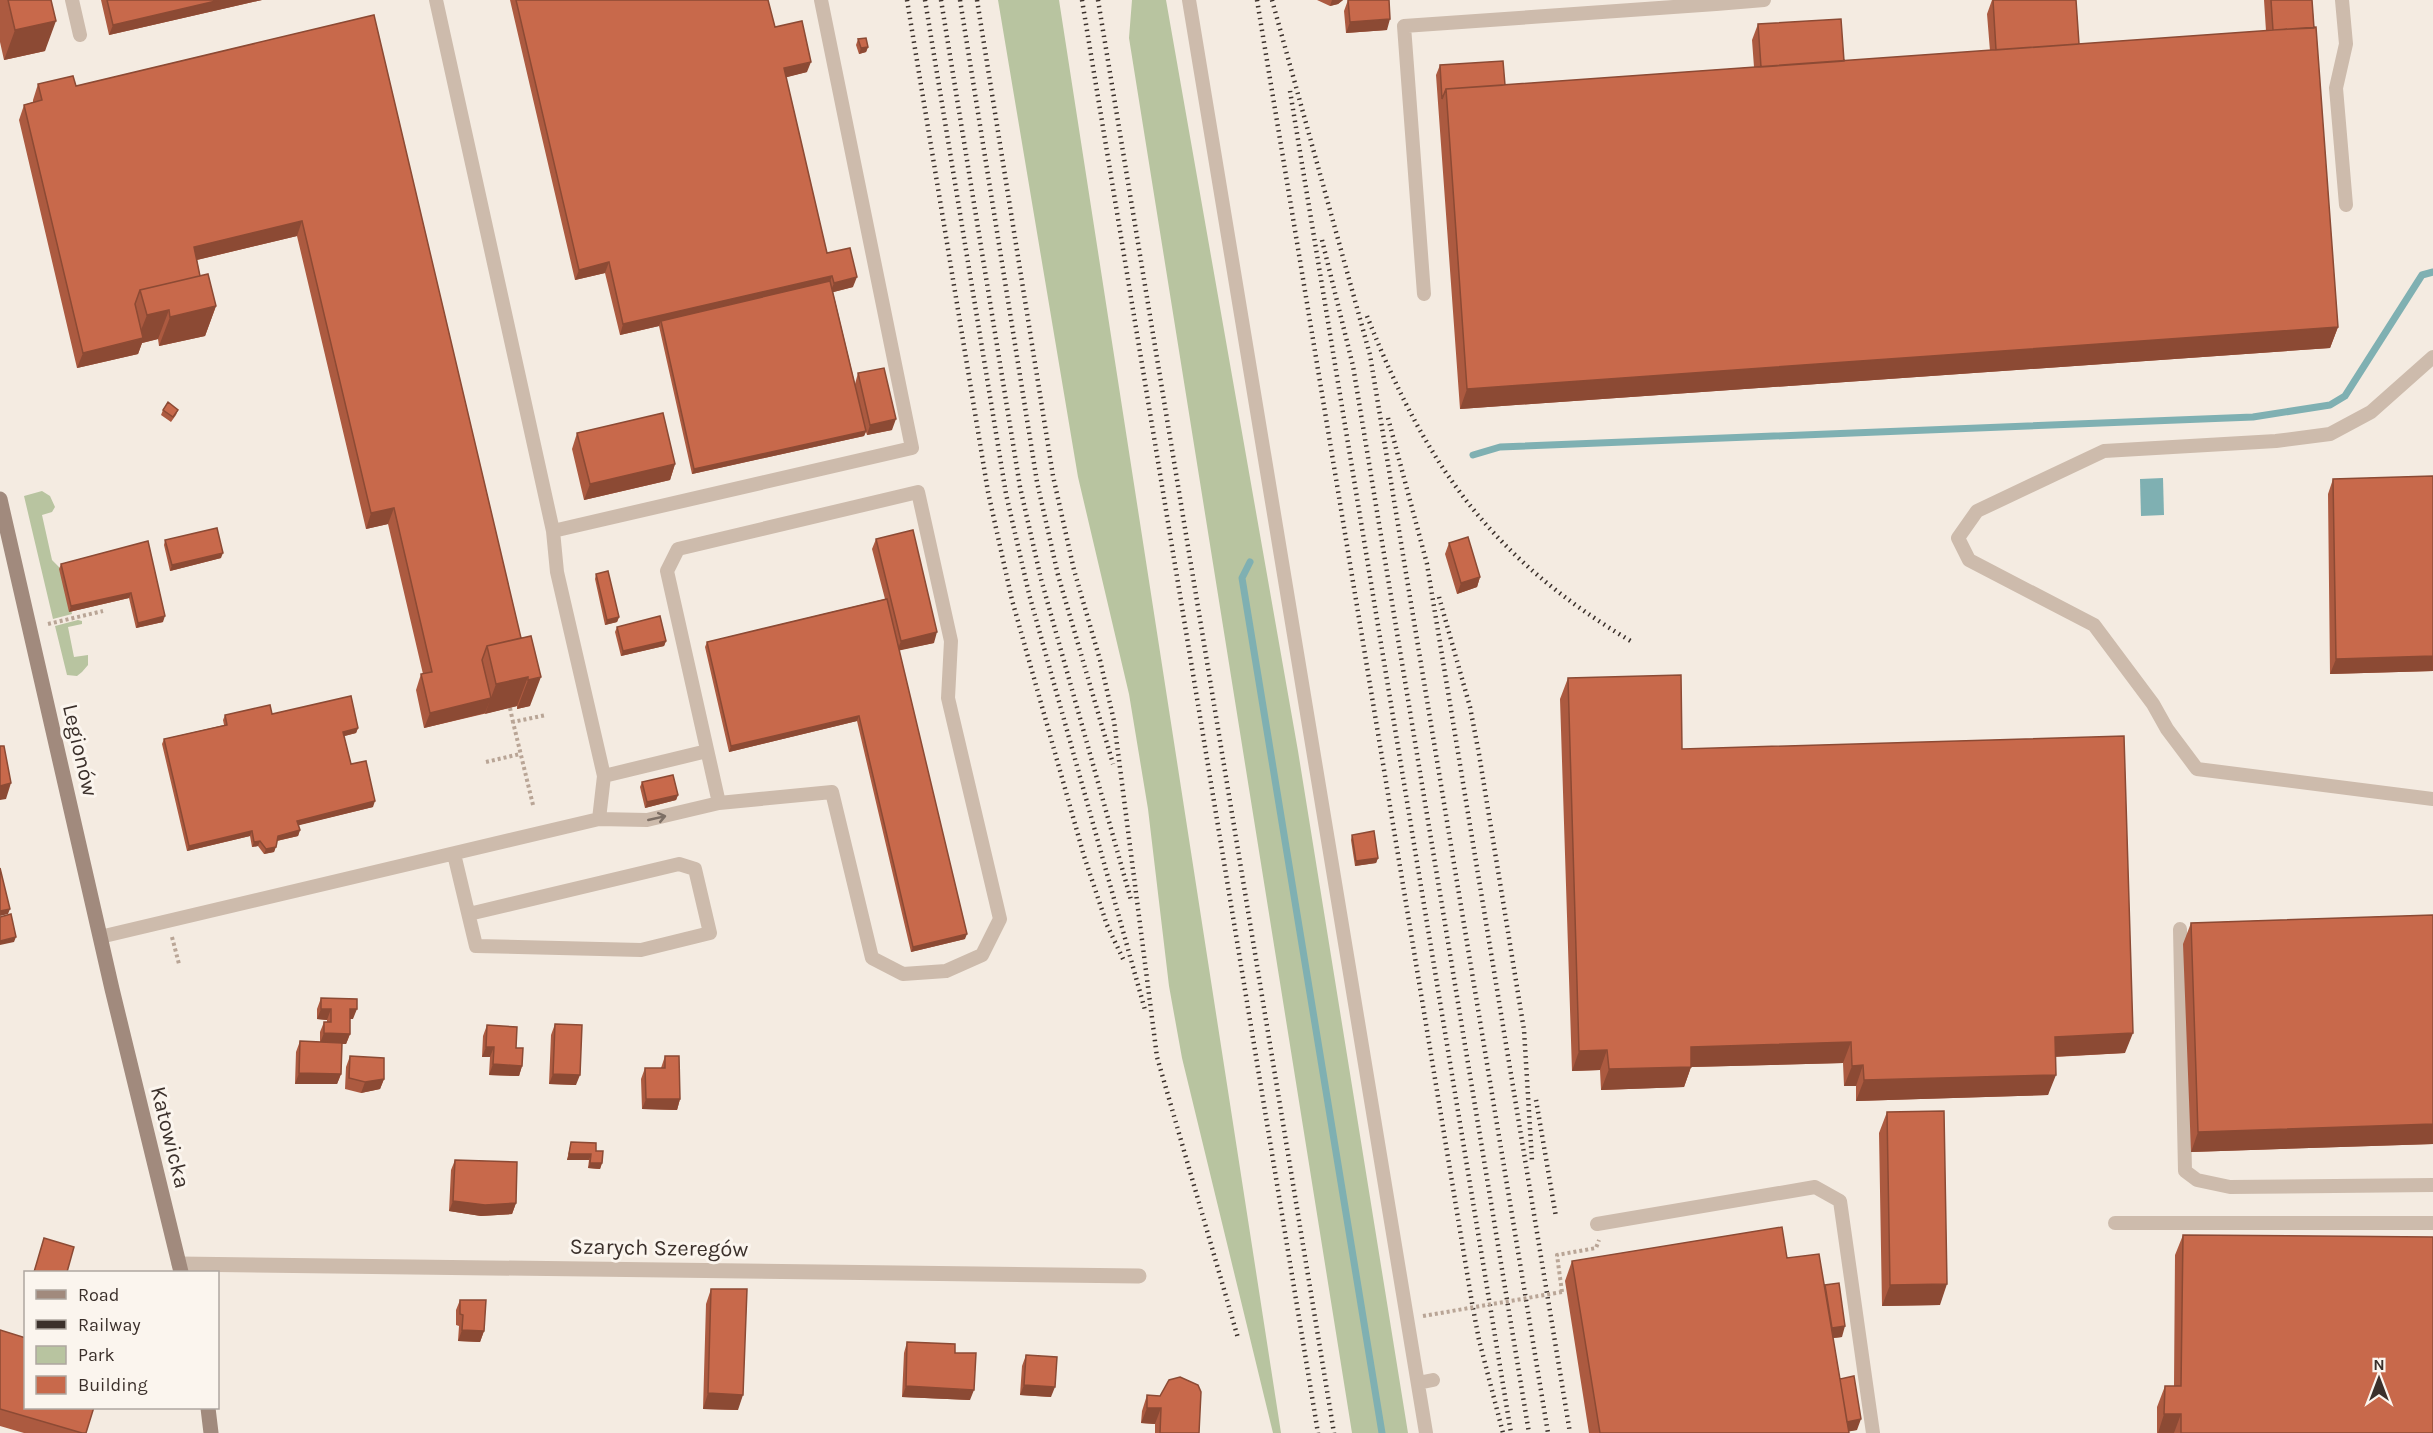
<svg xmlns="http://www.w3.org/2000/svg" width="2433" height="1433" viewBox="0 0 2433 1433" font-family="Karla,sans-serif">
<rect width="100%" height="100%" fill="#f4ebe1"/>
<path fill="#b8c4a0" d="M998,0H1059L1281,1433H1273L1182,1058L1169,986L1148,809L1129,694L1078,477Z
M1132,0H1166L1298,751L1408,1433H1352L1129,38Z
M42,491L50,496L55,507L52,512L42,515L52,560L62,570L72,614L53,619L24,496Z
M78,620L82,621V624L68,627L74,657L88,655V665L82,672L77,676L67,675L55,626Z"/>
<path fill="#7fb0b2" d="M2163,478L2164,515L2141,516L2140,479Z"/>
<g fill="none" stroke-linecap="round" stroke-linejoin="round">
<path stroke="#7fb0b2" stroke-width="7" d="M1473,455L1500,447L2253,417L2330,405L2345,396L2422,275L2433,272
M1250,562L1242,578L1382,1433"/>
<path stroke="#b9a596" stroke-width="4" stroke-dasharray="3 3" stroke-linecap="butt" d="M48,624L103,611
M510,708L513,722
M486,762L520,754
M533,805L513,722L546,715
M172,937L179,964
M1562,1292L1557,1255L1596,1248L1599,1240"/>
<path stroke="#cdbbac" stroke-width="14" d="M72,0L80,35
M1189,0L1426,1433
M1715,0L1716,4L1764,0
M2342,0L2346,44L2336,88L2346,205
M1424,294L1404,26L1716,4
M2433,357L2371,412L2330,434L2276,441L2104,451L1977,511L1958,538L1969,560L2094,625L2153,704L2167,729L2197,769L2433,799
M918,492L951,641L948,698L1000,919L982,955L946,971L903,974L872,958L832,792L719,803L667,571L678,549Z
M553,531L912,448L821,0
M604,776L707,751
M599,819L647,820L719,803
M454,854L476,946L641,950L710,933L695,869L679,864L469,914
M2180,929L2185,1171L2197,1180L2230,1187L2433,1185
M100,937L599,819L604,776L557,572L553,531L436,0
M2115,1223H2433
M1597,1224L1815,1187L1840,1201L1873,1433
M1418,1383L1433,1380"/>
<path stroke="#cdbbac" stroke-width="15" d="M179,1264L1139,1276"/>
<path stroke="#a18a7d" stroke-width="15" d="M0,499L112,989L181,1272
M208,1408L211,1433"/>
<path stroke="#3b302b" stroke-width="4.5" stroke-dasharray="1.5 4.5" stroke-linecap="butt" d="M907,0L988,492L1012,600L1084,856L1107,925L1125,963
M925,0L1006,494L1029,594L1145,1010
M941,0L1020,487L1041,579L1131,900
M960,0L1037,482L1058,575L1113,764
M977,0L1053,476L1074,570L1100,660L1114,721L1157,1057L1238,1338
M1082,0L1318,1433
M1098,0L1334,1433
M1257,0L1472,1303L1479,1340L1503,1433
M1272,0L1370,355L1548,1433
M1290,91L1511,1433
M1322,240L1353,366L1529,1433
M1367,316C1427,468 1492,559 1634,643
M1388,418L1427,564L1570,1433
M1439,597L1470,707L1479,754L1524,1030L1532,1161
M1536,1100L1556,1217"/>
<path stroke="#b9a596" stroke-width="4" stroke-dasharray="3 3" stroke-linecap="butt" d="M1423,1316L1562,1292"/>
</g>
<path fill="#ac5a40" d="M0,0H51L45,51L4,60L0,42Z
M101,0H262L109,35Z
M510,0H768L775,27L807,72L786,77L827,253L853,287L833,292L855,384L858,373L892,430L867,435L866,432L864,436L692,474L659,326L620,335L605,273L575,280Z
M1317,0H1343L1338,4L1330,6Z
M1348,0L1387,30L1346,33L1344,11Z
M1992,0H2076L2079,44L2266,31L2264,0H2312L2338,327L2330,348L1460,409L1436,75L1440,65L1505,85L1754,67L1752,40L1758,24L1844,61L1990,51L1987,14Z
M374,15L521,638L531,636L530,706L517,709V706L424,728L416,690L421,674H423L388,524L366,529L297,236L197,260L200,276L216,306L205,336L159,346L158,339L142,343L138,354L77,368L19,120L24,105L33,102V100L38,84L76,86Z
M858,39L868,47L866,52L859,54L856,45Z
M163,410H178L176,415L171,422L161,415Z
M577,433L675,464L670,480L584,500L572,449Z
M2433,476V671L2330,674L2328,494L2333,479Z
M876,539L934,643L899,650L965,939L911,952L857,721L729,752L705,647L707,642L885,599L872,549Z
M165,540L221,558L170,571L164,545Z
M148,541L163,622L136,628L129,598L69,612L59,569L61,564Z
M1449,543L1480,577L1477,587L1457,594L1445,554Z
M596,574L619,617L617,622L605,625L595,579Z
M617,627L666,641L664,646L621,656L615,632Z
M1568,678L1682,749L2125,1053L2055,1057L2048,1095L1856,1101V1086H1844L1843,1063L1691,1067L1684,1087L1601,1090L1600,1070L1572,1071L1560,699Z
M272,714L358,728L356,733L344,736L351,764L373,807L298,825L300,830L298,836L277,841L274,852L264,854L258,846L252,847L250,836L187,851L162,744L164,739L224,725L223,720L225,715Z
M642,782L678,795L676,800L645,808L640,787Z
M1352,835L1378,858L1376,863L1355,866L1351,840Z
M2433,915V1144L2191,1152L2183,944L2191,923Z
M321,998L353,1019H350V1034L346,1044H342L341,1074L337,1084H295L296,1052L300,1041L320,1042V1032L324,1022H327V1020L317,1019V1009Z
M555,1024L576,1085L549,1084L551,1035Z
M487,1025L516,1048L522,1066L519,1076L489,1075L490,1057H482L483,1036Z
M350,1056L384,1079L380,1089L361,1093L345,1089L346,1067Z
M665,1056L680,1099L677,1110L642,1109L641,1079L645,1068H661Z
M1887,1112L1940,1305L1882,1306L1879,1133Z
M571,1142L596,1151L602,1163L600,1169L588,1168L589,1160H567Z
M455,1160L516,1203L512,1214L481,1216L449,1211L451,1170Z
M2183,1235L2433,1433H2157V1407L2165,1386H2174L2175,1255Z
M1787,1258L1825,1285L1842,1337L1833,1338L1840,1379L1857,1430L1848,1431L1849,1433H1589L1565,1281L1572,1261Z
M711,1289L738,1410L703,1409L706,1304Z
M460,1300L484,1331L480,1342L458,1341L459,1326L456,1325V1310Z
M0,1330L86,1433H24L0,1426Z
M907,1342L970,1400L902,1397L904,1353Z
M1026,1355L1051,1397L1020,1395L1022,1366Z
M1147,1395L1199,1433H1155V1424L1141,1423L1142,1411Z"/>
<path fill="#8c4a34" d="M220,0H262L109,35L113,25Z
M1332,0H1343L1338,4L1330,6Z
M1390,19L1387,30L1346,33L1350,22Z
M56,21L45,51L4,60L15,30Z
M868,47L866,52L859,54L861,48Z
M811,62L807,72L780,79L784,68Z
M302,221L297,236L188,262L194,247Z
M609,262L605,273L575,280L579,270Z
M832,276L828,287L661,321L659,326L620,335L623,324Z
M857,277L853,287L830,293L834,283Z
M216,306L205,336L159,346L170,317Z
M169,310L158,339L142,343L138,354L77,368L83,353L137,340L147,315Z
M2338,327L2330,348L1460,409L1467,389Z
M896,419L892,430L867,435L870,425Z
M866,431L864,436L692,474L694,469Z
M675,464L670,480L584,500L590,484Z
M394,508L388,524L366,529L371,513Z
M223,553L221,558L170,571L172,565Z
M1480,577L1477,587L1457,594L1461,583Z
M131,593L129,598L69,612L71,606Z
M165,616L163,622L136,628L138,623Z
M619,617L617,622L605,625L607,620Z
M937,632L934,643L897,651L901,641Z
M666,641L664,646L621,656L623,651Z
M2433,656V671L2330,674L2336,659Z
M528,677L517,706L485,714L496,684Z
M541,677L530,706L517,709L528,680Z
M491,698L485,713L424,728L430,713Z
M859,716L857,721L729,752L731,746Z
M358,728L356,733L341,737L343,732Z
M11,783L6,799L0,800V786Z
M678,795L676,800L645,808L647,802Z
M375,801L373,807L296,826L297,821Z
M300,830L298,836L276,841L278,836Z
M252,831L250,836L187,851L189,846Z
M260,841L258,846L252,847L254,842Z
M276,847L274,852L264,854L266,849Z
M1378,858L1376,863L1355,866L1356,861Z
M10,909L8,914L0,916V911Z
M967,934L965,939L911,952L913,947Z
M16,937L14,942L0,945V941Z
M321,1009H331L327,1020L317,1019Z
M350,1009H357L353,1019H346Z
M324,1033L350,1034L346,1044L320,1043Z
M2133,1033L2125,1053L2047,1057L2055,1037Z
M1851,1042L1843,1063L1691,1067L1684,1087L1601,1090L1609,1069L1691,1047Z
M486,1047H494L490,1057H482Z
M1607,1050L1600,1070L1572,1071L1579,1051Z
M493,1064L522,1066L519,1076L489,1075Z
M1863,1065L1856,1086H1844L1852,1066Z
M299,1073L341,1074L337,1084H295Z
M553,1074L580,1075L576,1085L549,1084Z
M2056,1075L2048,1095L1856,1101L1864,1080Z
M384,1079L380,1089L361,1093L365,1082Z
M646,1099H680L677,1110L642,1109Z
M2433,1124V1144L2191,1152L2198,1132Z
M569,1154H591L589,1160H567Z
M590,1163H602L600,1169L588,1168Z
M453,1201L516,1203L512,1214L481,1216L449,1211Z
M1947,1284L1940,1305L1882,1306L1890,1285Z
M1845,1326L1842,1337L1825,1339L1829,1328Z
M462,1330L484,1331L480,1342L458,1341Z
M1024,1385L1055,1387L1051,1397L1020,1395Z
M906,1386L974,1390L970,1400L902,1397Z
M708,1393L743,1395L738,1410L703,1409Z
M1147,1408H1161L1155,1424L1141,1423Z
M2164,1414H2181L2174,1433H2158Z
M1861,1419L1857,1430L1841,1433L1845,1422Z"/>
<path fill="#c8694b" stroke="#8c4a34" stroke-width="1.5" d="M8,0H51L56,21L15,30Z
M107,0H220L113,25Z
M516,0H768L775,27L802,21L811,62L784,68L827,253L850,248L857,277L834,283L832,276L623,324L609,262L579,270Z
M1348,0H1389L1390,19L1350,22Z
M1993,0H2076L2079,44L1996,50Z
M2271,0H2312L2314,28L2273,30Z
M374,15L521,638L487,646L482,660L491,698L430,713L421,674L432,672L394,508L371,513L302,221L194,247L200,276L140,290L135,304L143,338L83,353L24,105L42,100L38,84L73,76L76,86Z
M1841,19L1844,61L1761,67L1758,24Z
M2316,27L2338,327L1467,389L1446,89Z
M866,38L868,47L861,48L858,39Z
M1503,61L1505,85L1446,89L1442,99L1440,65Z
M208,274L216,306L170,317L169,310L147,315L140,290Z
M830,281L866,431L694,469L661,321Z
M884,368L896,419L870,425L858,373Z
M168,402L178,410L173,417L163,410Z
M663,413L675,464L590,484L577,433Z
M2433,476V656L2336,659L2333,479Z
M217,528L223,553L172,565L165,540Z
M913,530L937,632L901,641L876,539Z
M1468,537L1480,577L1461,583L1449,543Z
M148,541L165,616L138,623L131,593L71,606L61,564Z
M608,571L619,617L607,620L596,574Z
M887,599L967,934L913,947L859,716L731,746L707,642Z
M660,616L666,641L623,651L617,627Z
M531,636L541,677L528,680V677L496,684L487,646Z
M1681,675L1682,749L2124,736L2133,1033L2055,1037L2056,1075L1864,1080L1863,1065L1852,1066L1851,1042L1691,1047V1067L1609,1069L1607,1050L1579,1051L1568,678Z
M351,696L358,728L343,732L351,764L366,761L375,801L297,821L300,830L278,836L276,847L266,849L260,841L254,842L252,831L189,846L164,739L227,725L225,715L270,705L272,714Z
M0,746H4L11,783L0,786Z
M673,775L678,795L647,802L642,782Z
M1374,831L1378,858L1356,861L1352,835Z
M0,868L10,909L0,911Z
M11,914L16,937L0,941V917Z
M2433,915V1124L2198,1132L2191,923Z
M321,998L357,999V1009H350V1034L324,1033V1022H331V1009H321Z
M555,1024L582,1025L580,1075L553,1074Z
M487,1025L517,1027L516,1048H523L522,1066L493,1064L494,1047H486Z
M300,1041L342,1043L341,1074L299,1073Z
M350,1056L384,1058V1079L365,1082L349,1078Z
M665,1056H679L680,1099H646L645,1068H665Z
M1944,1111L1947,1284L1890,1285L1887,1112Z
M571,1142L596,1143V1151H603L602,1163H590L591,1154H569Z
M455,1160L517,1162L516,1203L485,1205L453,1201Z
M1782,1227L1787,1258L1819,1254L1849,1433H1600L1572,1261Z
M2183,1235L2433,1237V1433H2181V1414H2164L2165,1386H2181Z
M44,1238L74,1247L67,1272H34Z
M1839,1283L1845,1326L1832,1328L1825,1285Z
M711,1289H747L743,1395L708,1393Z
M460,1300H486L484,1331L462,1330L463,1315L460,1314Z
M0,1330L26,1338V1407H94L86,1433H82L0,1409Z
M907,1342L955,1344V1353H976L974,1390L906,1386Z
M1026,1355L1057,1357L1055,1387L1024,1385Z
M1854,1376L1861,1419L1847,1422L1840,1379Z
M1180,1377L1198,1385L1201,1392L1199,1433H1160L1161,1408H1147V1395L1160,1396L1169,1380Z"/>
<defs><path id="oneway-shaft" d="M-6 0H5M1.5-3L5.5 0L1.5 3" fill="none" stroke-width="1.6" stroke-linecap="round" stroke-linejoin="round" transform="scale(1.5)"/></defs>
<use stroke="#7d6f65" href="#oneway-shaft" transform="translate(657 818) rotate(-13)"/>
<g text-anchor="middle" stroke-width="6" stroke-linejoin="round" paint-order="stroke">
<g font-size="22" fill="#3b302b" stroke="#fbf5ee">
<text transform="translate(81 750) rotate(77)" y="8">Legionów</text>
<text transform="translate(171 1137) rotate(76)" y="8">Katowicka</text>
<text transform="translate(659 1247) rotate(1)" y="8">Szarych Szeregów</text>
</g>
</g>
<rect x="24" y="1271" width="195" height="138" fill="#fbf5ee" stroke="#aea6a0" stroke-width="1.5"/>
<rect x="36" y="1290" width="30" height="9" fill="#a18a7d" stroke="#aea6a0" stroke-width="1.5"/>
<text x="78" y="1301" font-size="18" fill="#3b302b">Road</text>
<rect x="36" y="1320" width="30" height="9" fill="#3b302b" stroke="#aea6a0" stroke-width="1.5"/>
<text x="78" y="1331" font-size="18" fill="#3b302b">Railway</text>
<rect x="36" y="1346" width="30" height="18" fill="#b8c4a0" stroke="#aea6a0" stroke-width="1.5"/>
<text x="78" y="1361" font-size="18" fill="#3b302b">Park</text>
<rect x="36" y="1376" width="30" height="18" fill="#c8694b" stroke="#aea6a0" stroke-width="1.5"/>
<text x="78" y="1391" font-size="18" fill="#3b302b">Building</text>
<g transform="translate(2379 1379)" stroke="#fbf5ee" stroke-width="4.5" paint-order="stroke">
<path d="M0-4.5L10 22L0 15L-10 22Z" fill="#3b302b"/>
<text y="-9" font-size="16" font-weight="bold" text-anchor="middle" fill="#3b302b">N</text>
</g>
</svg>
